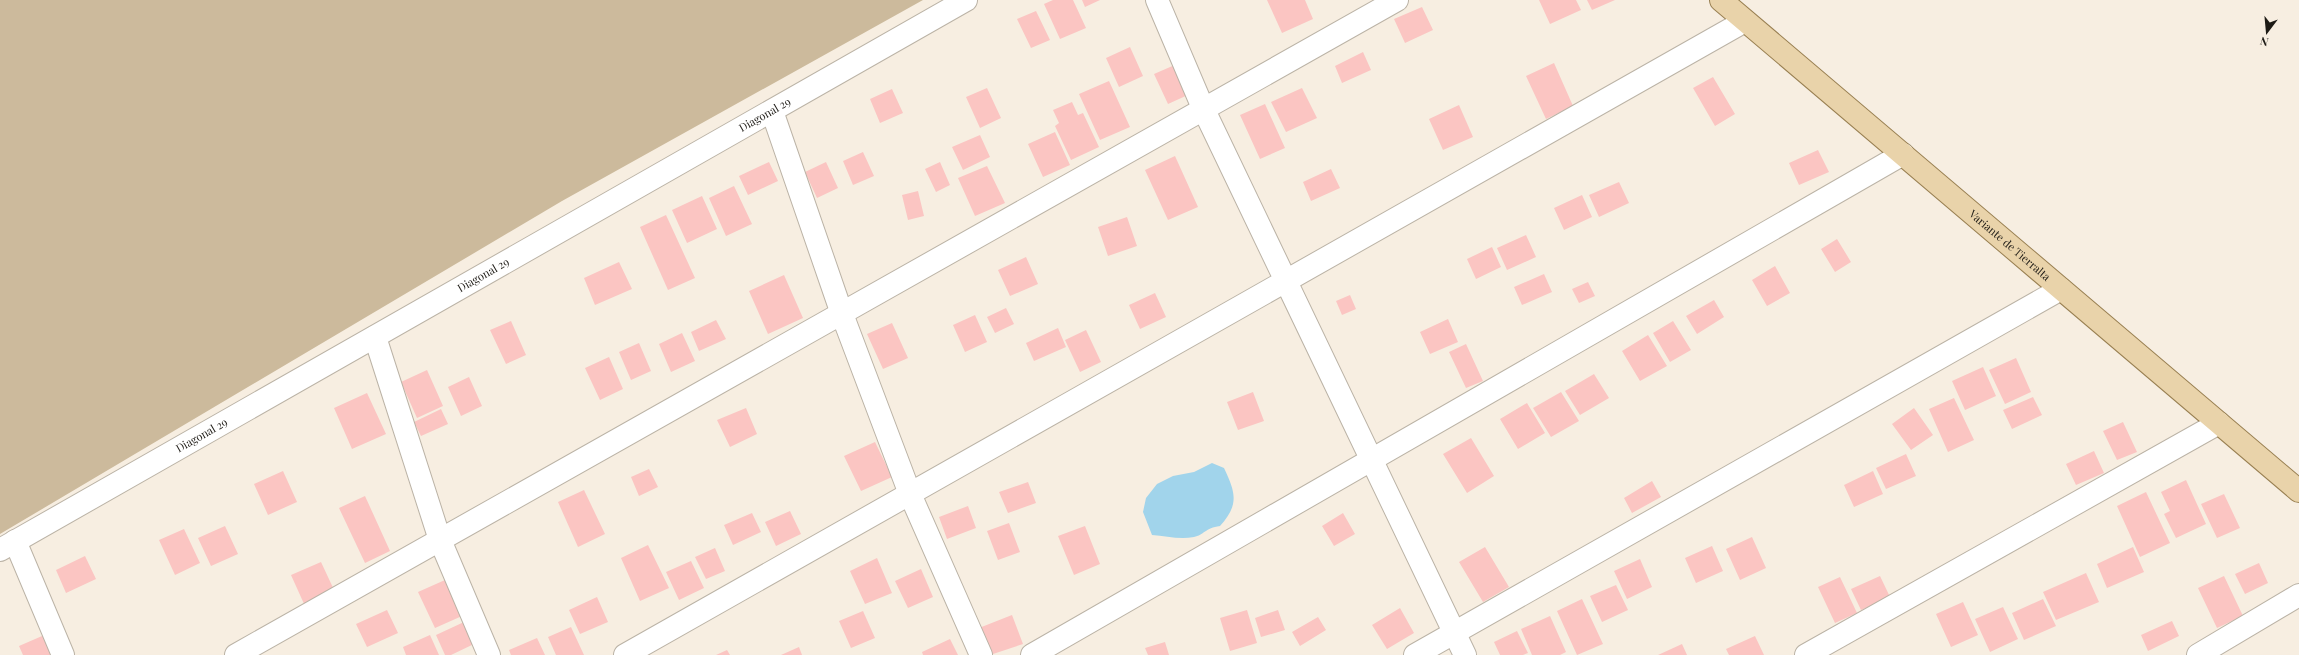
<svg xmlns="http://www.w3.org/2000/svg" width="2299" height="655" viewBox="0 0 2299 655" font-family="'Playfair Display',serif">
<rect width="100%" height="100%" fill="#f7eee1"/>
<path fill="#ccba9c" d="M0,0H923L562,201L0,534Z"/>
<path fill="#a1d4eb" d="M1212,463L1224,468C1236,493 1239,505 1220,526C1205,528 1204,535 1194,537C1180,540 1166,536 1152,535L1143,512L1146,498L1157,484L1173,476L1194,472Z"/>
<path fill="#fbc5c2" d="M1053,0H1073L1086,28L1060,39L1044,4Z
M1082,0H1100L1085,7Z
M1267,0H1305L1313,19L1282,33Z
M1539,0H1576L1581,10L1550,24Z
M1587,0H1615L1592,10Z
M1422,7L1433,30L1405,43L1394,19Z
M1036,11L1050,40L1031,48L1017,19Z
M1130,47L1143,76L1119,87L1106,58Z
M1363,52L1371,70L1342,83L1335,66Z
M1554,63L1573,106L1546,119L1526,76Z
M1177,64L1190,94L1168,104L1154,74Z
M1713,77L1735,114L1715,126L1693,88Z
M1109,81L1130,127L1100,140L1079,94Z
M987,88L1001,118L980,128L966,97Z
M1302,88L1317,118L1286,132L1271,102Z
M892,89L903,113L880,123L870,99Z
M1072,102L1078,115L1083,113L1099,147L1071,160L1055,126L1059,123L1053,110Z
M1265,104L1285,148L1260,159L1240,115Z
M1459,105L1473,137L1443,150L1429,119Z
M1055,132L1070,165L1043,177L1028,144Z
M980,135L990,157L963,170L952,147Z
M1818,150L1829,172L1799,185L1789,163Z
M863,152L874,176L853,185L843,161Z
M1175,156L1198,207L1168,220L1145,170Z
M769,162L778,181L748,195L739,176Z
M826,162L838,188L817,198L805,172Z
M940,162L950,185L936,192L925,169Z
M987,166L1005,203L975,216L958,178Z
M1331,169L1340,188L1311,201L1303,182Z
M1619,182L1629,203L1599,217L1589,195Z
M734,186L752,224L726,236L709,198Z
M918,191L924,216L908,220L902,195Z
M1582,195L1592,217L1564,230L1554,208Z
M702,196L717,229L687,243L672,210Z
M666,215L695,278L668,290L640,227Z
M1127,217L1137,246L1108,256L1098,227Z
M1526,235L1536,257L1507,270L1497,248Z
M1837,239L1851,262L1835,272L1821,249Z
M1492,247L1501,267L1476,279L1467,259Z
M1026,257L1038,284L1010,296L998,270Z
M619,262L632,289L595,305L584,278Z
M1775,266L1790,293L1767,306L1752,280Z
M1544,274L1552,292L1522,305L1514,287Z
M784,275L803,318L768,334L749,291Z
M1588,282L1595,296L1579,303L1572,289Z
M1155,293L1166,317L1140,329L1129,305Z
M1350,295L1356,309L1342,315L1336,301Z
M1714,300L1724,317L1697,334L1686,316Z
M1006,308L1014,324L995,333L987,317Z
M975,315L987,342L965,352L953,325Z
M1448,319L1458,342L1430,354L1420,332Z
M716,320L726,339L699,351L691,332Z
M511,321L526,355L506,364L490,330Z
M1673,321L1691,350L1670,362L1653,333Z
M892,323L908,358L883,369L867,334Z
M1058,328L1066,347L1034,361L1026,343Z
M1086,330L1101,362L1080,372L1065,340Z
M682,333L695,361L671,372L659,344Z
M1648,335L1667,366L1640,381L1622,351Z
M639,343L651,371L631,380L619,352Z
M1466,344L1483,381L1466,388L1449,352Z
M609,357L623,389L600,400L585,368Z
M2016,358L2031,392L2005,404L1989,370Z
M1983,367L1996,396L1965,410L1952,381Z
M427,370L443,406L417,418L401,382Z
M1594,374L1609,398L1580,415L1565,391Z
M469,377L482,406L461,416L448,387Z
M1253,392L1264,421L1238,430L1227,402Z
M1561,392L1579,421L1551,437L1533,408Z
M367,393L386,434L352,449L334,408Z
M2033,397L2042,415L2012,429L2003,410Z
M1954,398L1974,440L1948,452L1929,409Z
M1527,403L1545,433L1518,449L1500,419Z
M746,408L757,434L730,447L717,420Z
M1914,408L1933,435L1911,450L1892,424Z
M441,409L448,424L421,436L414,422Z
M2123,422L2137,452L2117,460L2103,431Z
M1471,438L1494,476L1467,493L1443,454Z
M875,442L892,477L861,491L844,456Z
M2094,451L2104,473L2076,485L2066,464Z
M1906,454L1916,476L1886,489L1876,468Z
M649,469L658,487L639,496L631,477Z
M283,471L297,502L268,515L254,484Z
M1873,471L1883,494L1854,507L1844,485Z
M2186,480L2206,524L2176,538L2164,514L2170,511L2161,492Z
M1652,481L1661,497L1632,513L1624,498Z
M1028,482L1036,503L1008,513L999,492Z
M584,490L605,534L578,547L558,502Z
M2146,492L2170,543L2140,557L2117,506Z
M2224,494L2240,528L2217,538L2201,504Z
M365,496L390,551L365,563L339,508Z
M968,506L976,528L947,539L939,517Z
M790,511L801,534L776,546L765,522Z
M752,513L761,532L733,545L724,525Z
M1343,513L1355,534L1334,546L1322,526Z
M1009,523L1020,552L998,560L987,531Z
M225,526L238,554L211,566L198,538Z
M1085,526L1100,564L1074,575L1058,536Z
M184,529L200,563L175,575L159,540Z
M1752,537L1766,568L1740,580L1726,549Z
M648,545L669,588L640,601L621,558Z
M1712,546L1723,571L1696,583L1685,558Z
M1485,547L1509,587L1483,602L1459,562Z
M2133,547L2144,572L2107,588L2097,564Z
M715,548L725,571L706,579L695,557Z
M85,556L96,579L66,593L56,570Z
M877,558L892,593L865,604L850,571Z
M1640,559L1652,587L1627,599L1614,571Z
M691,561L704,588L679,600L666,572Z
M321,562L335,592L305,606L291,575Z
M2259,563L2268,583L2245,594L2235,574Z
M921,569L933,597L908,608L895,581Z
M2086,573L2099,602L2056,620L2043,592Z
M1880,576L1890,597L1861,610L1851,589Z
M2224,576L2243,616L2217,628L2198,588Z
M1840,577L1857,613L1835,623L1818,587Z
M445,580L462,616L435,628L418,592Z
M1616,585L1628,610L1602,622L1590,596Z
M597,597L608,622L580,634L569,610Z
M1582,599L1603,644L1577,655L1557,611Z
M2043,599L2056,626L2024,640L2012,613Z
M1963,602L1978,635L1951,647L1936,614Z
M2003,607L2018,639L1990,652L1975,619Z
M1400,608L1414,633L1387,649L1372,625Z
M387,610L398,633L367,647L356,624Z
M1247,610L1257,643L1230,651L1220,618Z
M1278,610L1285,630L1261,637L1255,618Z
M863,611L875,638L851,648L839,621Z
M1012,615L1023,644L990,655L979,628Z
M1550,616L1566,652L1560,655H1532L1521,629Z
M1318,617L1326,630L1300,646L1292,632Z
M2172,621L2179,636L2148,651L2141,635Z
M464,622L474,644L451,655H445L436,635Z
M571,627L584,655H556L548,637Z
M1517,631L1528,653L1523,655H1500L1494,642Z
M49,633L59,655H23L19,646Z
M430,635L439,655H406L403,647Z
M1755,636L1764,655H1729L1726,649Z
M537,638L545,655H511L509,650Z
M950,639L958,655H923L922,652Z
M1165,642L1169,655H1148L1145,648Z
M1682,644L1687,655H1658Z
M799,647L802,655H781Z
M727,650L730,655H716Z"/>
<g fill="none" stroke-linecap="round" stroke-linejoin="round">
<g stroke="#bbb3a6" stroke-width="24">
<g id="minor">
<path d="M1157,0L1203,108L1465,655"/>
<path d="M772,111L842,314L910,494L981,655"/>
<path d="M375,337L440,540L489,655"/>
<path d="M15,541L63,655"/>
<path id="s1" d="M0,550L966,0"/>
<path d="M236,655L1397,0"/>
<path d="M625,655L1745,21"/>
<path d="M1032,655L1903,154"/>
<path d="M1415,655L2061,289"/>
<path d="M1806,655L2219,423"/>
<path d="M2198,655L2299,595"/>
</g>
</g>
<g stroke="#987f51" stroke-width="24">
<g id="major">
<path id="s2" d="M1721,0L2299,491"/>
</g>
</g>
<use href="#minor" stroke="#fff" stroke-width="22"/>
<use href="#major" stroke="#e9d3aa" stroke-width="22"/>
</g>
<g text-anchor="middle" stroke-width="3" stroke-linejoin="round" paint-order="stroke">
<g font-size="11" fill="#1d1a15" stroke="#f7eee1">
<text dy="4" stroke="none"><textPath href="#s1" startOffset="880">Diagonal 29</textPath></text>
<text dy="4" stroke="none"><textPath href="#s2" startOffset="379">Variante de Tierralta</textPath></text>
<text dy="4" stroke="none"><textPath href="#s1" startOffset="556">Diagonal 29</textPath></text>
<text dy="4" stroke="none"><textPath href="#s1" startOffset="232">Diagonal 29</textPath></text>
</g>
</g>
<g transform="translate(2267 32) rotate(196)" stroke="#f7eee1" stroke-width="3" paint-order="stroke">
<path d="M0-3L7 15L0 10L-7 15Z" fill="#1d1a15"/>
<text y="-6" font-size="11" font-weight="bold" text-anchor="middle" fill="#1d1a15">N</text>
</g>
</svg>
